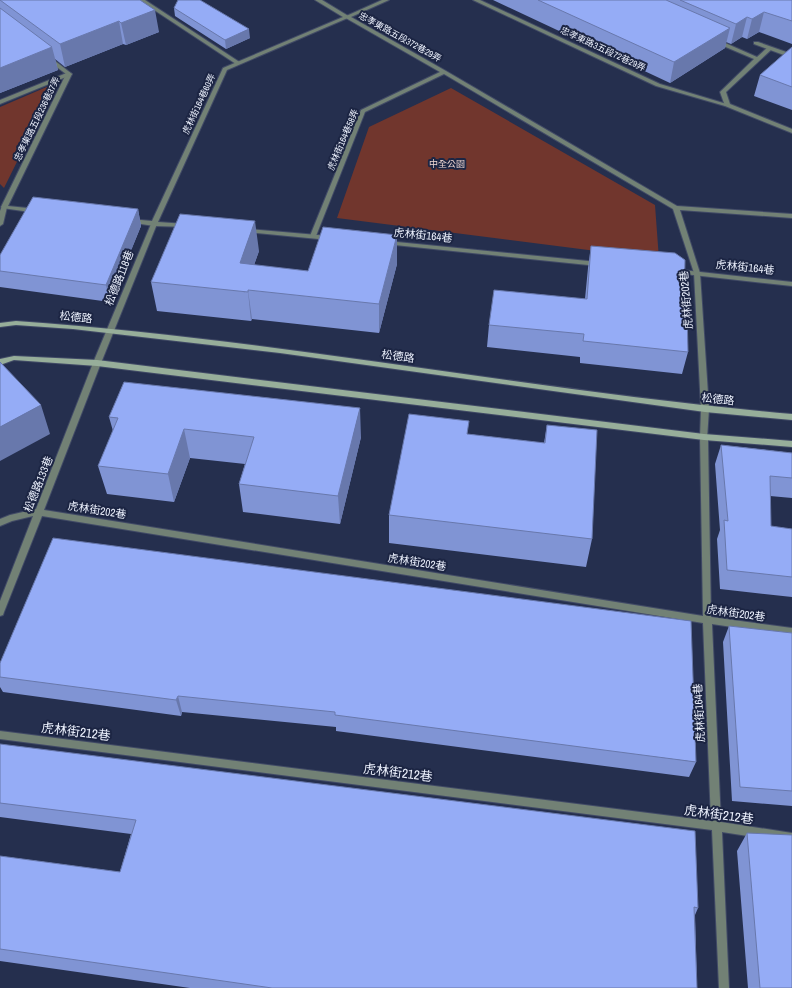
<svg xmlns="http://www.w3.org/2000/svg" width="792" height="988" viewBox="0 0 792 988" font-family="'Archivo Narrow','Noto Sans TC',sans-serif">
<rect width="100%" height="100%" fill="#252f4e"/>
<path fill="#71362d" d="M56,83L4,188L0,184V107Z
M451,88L655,205L659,259L337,218L369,127Z"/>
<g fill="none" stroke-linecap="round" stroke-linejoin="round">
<g stroke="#414a66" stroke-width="2">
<path id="service" d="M315,0H322L350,17L227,70L158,222L186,224L188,225V227L154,226L128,222V220L130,219L152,221L223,68L343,17Z
M716,39L757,57L768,47H772V49L726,92L730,104L792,129V133L725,106L720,92L754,59L714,42V40Z
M46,57H50L72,74L8,206L37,209L40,211L37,213L2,208L1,207L66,74L46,59Z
M247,229L329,236L332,238L329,240L245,232V230Z
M387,241L598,262L601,264L598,266L385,244V242Z
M673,269L792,282V286L675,273H673Z
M97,360L101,363L44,510L703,616L700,437L701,435H707L708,437L711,617L792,628V636L712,624L721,822L792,833V843L722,832L729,988H719L712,830L0,739V731L711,821L703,623L42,516L4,612L3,615L0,616V601L33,516L12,521L0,526V519L10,515L36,509L93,363Z"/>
</g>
<g stroke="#414a66" stroke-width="2">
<path id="pedestrian" d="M473,0H480L660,84L730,105L725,106L656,86Z
M754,42H758L792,54V58L754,44Z
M69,72L72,74L71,75L0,104V100Z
M4,205L7,207L3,224L0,226V211L2,206Z"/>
</g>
<g stroke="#414a66" stroke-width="2">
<path id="minor" d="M139,0H145L241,63L236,64Z
M382,0H389L351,17L446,71L677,206L792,214V218L680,210L700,273L709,409L707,439H701L700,437L701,409L694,273L673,209L444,74L365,112L316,236L313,238L311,237L310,236L361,110L440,72L344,17Z
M154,222L157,224L101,363L100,365H94L93,363L151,224Z"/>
</g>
<g stroke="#414a66" stroke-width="2">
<path id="secondary" d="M16,321C276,339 533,391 792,414V420L705,412L280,353L73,329L16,325L0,327V323Z
M14,356L97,360L704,434L792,441V447L704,440L97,366L14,360L0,365V359Z"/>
</g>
<use href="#service" fill="#728175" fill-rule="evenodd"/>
<use href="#pedestrian" fill="#728175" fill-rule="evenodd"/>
<use href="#minor" fill="#728175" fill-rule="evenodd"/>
<use href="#secondary" fill="#97ae9a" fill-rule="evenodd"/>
</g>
<path fill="#8094d4" d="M0,0H140L159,32L126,45L123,44L65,67L55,59L58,70L0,93Z
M493,0H792V44L759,32L747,39L742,37L731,44L726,42L725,48L670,83Z
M174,8L250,38L226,49L175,16Z
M792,47V110L754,96L760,75Z
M138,209L141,226L110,302L0,287V255Z
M397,235V264L379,333L252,319L251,321L157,311L151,282L259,251L254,265L308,271Z
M591,246L684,310L688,352L682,374L580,363V357L487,347L489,325L585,299L588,268Z
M109,417L361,437L340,524L243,512L239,484L245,464L190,458L174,502L107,494L98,466L113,431Z
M547,425L592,539L586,567L389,543V515L468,434L544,443Z
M721,445L792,453V498L770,496L771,526L792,529V597L720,589L717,539L720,530L715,464Z
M729,626L792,633V806L732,801L723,642Z
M0,663L696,762L689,777L336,731V727L182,712L181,716L3,692L0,687Z
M0,744L698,908L695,915L697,988H190L0,961V856L120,872L131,834L0,817Z
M747,833L792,988H748L737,851Z"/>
<path fill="#6878ac" d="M155,10L159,32L126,45L121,23Z
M764,12L759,32L747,39L752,19Z
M747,17L742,37L731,44L736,24Z
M119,21L123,44L65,67L60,44Z
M730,28L725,48L670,83L674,62Z
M249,29L250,38L226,49L225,40Z
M52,47L58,70L0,93V68Z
M138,209L141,226L110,302L106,285Z
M255,221L259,251L244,293L240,263Z
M397,235V264L379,333V304Z
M248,290L252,319L251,321L248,292Z
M41,405L50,434L0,461V427Z
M360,408L361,437L340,524L338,496Z
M184,429L190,458L174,502L168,474Z
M178,696L182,712L181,716L176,700Z"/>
<path fill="#95acf6" stroke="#6878ac" d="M0,0H140L155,10L121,23L119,21L60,44Z
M178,0H200L249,29L225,40L174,8Z
M538,0H666L730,28L674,62Z
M680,0H792V21L764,12L752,19L747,17L736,24Z
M0,8L52,47L0,68Z
M792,47V87L760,75Z
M33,197L138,209L106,285L0,271V255Z
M180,214L255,221L240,263L308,271L323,227L397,235L379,304L248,290V292L151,282Z
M591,246L675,253L685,260L684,310H687L688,352L583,341L584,334L489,325L494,290L587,299Z
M0,362L41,405L0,427Z
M124,382L360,408L338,496L239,484L254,437L184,429L168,474L98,466L118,418L109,417Z
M409,414L469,421L467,434L545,443L547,425L597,430L592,539L389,515Z
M721,445L792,453V478L770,476L771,526L792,529V577L727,570L724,520L728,521Z
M53,538L691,621L696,762L335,715V712L178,696L176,700L0,677V663Z
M729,626L792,633V791L740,787Z
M0,744L695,831L698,908L694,907L697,988H272L0,949V856L120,872L136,820L0,803Z
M747,833L792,835V988H760Z"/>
<g text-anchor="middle" stroke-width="4" stroke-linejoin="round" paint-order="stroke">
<g font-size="9" fill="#ecf1fd" stroke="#1c2543">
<text transform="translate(400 37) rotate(29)" y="3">忠孝東路五段372巷29弄</text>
<text transform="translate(603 49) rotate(25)" y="3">忠孝東路3五段72巷29弄</text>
<text transform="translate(199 104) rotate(-65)" y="3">虎林街164巷60弄</text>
<text transform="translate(37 119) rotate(-64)" y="3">忠孝東路五段236巷37弄</text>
<text transform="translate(343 140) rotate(-67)" y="3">虎林街164巷58弄</text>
</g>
<g font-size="9" fill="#f0d8d3" stroke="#1c2543">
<text x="447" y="167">中全公園</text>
</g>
<g font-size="11" fill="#ecf1fd" stroke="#1c2543">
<text transform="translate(423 235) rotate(6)" y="4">虎林街164巷</text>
<text transform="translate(745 267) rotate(6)" y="4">虎林街164巷</text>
<text transform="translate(119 278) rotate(-68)" y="4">松德路118巷</text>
<text transform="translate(686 300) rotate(-95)" y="4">虎林街202巷</text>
<text transform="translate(76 317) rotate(6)" y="4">松德路</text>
<text transform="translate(398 356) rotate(8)" y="4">松德路</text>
<text transform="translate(718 399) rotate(6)" y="4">松德路</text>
<text transform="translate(38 484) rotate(-68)" y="4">松德路133巷</text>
<text transform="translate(97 510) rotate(9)" y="4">虎林街202巷</text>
<text transform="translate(417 562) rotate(9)" y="4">虎林街202巷</text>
<text transform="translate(736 613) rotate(8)" y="4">虎林街202巷</text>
<text transform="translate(699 713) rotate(-93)" y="4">虎林街164巷</text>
</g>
<g font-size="13" fill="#ecf1fd" stroke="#1c2543">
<text transform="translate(76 731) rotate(7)" y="5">虎林街212巷</text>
<text transform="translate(398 772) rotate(7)" y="5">虎林街212巷</text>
<text transform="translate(719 814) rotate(8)" y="5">虎林街212巷</text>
</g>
</g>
</svg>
